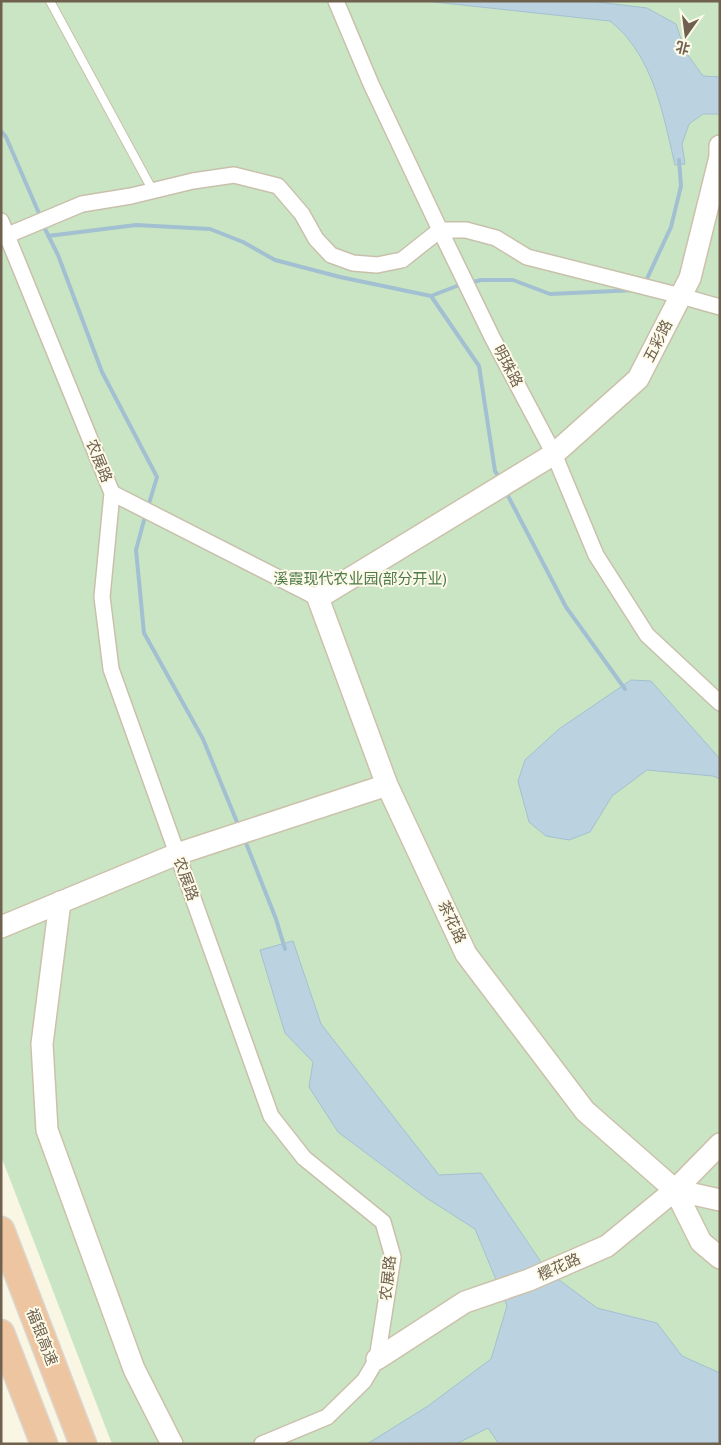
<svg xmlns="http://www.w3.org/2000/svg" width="721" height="1445" viewBox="0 0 721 1445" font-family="'Archivo Narrow','Noto Sans SC',sans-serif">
<rect width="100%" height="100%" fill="#f9f6e4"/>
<path fill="#cae5c4" d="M1,1H720V1444H112L1,1156Z"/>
<path fill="#bbd3e1" stroke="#a2c0d1" d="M425,1H589L647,8L676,24L685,51L703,76L720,77V114H703L689,124L682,144L685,164L675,165C665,123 657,75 629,40C624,33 617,27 610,21Z
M631,680L651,681L720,759V779L713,776L647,770L612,796L590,832L569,840L546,836L529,822L518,781L525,760L559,729Z
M293,941L321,1024L439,1175L481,1173L547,1271L597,1308L657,1323L682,1356L720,1373V1444H499L488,1428L458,1443L367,1444L428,1406L491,1359L507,1306L475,1229L425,1197L338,1132L309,1087L313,1062L285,1033L260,950Z"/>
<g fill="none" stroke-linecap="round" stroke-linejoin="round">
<path stroke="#a2c0d1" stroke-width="4" d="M1,131L6,137L41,218
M43,225L58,255L102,372L157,477L148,507
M48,236L136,225L210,229L243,242L275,260L340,277L431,296L462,284
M469,283L481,280H513L550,294L636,290
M645,283L671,227L681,186L679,160
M431,296L479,366L495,471L500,479
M506,492L566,607L625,689
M146,513L136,550L144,633L203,739L239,827
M244,838L276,919L285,949"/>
<g stroke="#c9c0ac" stroke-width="10">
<path id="lane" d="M50,1L153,191"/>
</g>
<g stroke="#c9c0ac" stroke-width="18">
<path id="street" d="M336,1L371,84L440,230L492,337L554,454L596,555L647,635L720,703
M1,221L112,493L102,597L111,669L271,1116L304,1158L383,1222L393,1257L377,1359L364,1381L327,1417L262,1444
M8,235L82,204L131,196L193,181L234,175L278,186L302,214L316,239L331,255L353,263L377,265L402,260L440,230H466L496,238L527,257L681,296L720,307
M112,493L318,598"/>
</g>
<g stroke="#ccc1ab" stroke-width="24">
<path id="secondary" d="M720,146V157L690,278L638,379L554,454L318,598L387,785L466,954L585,1111L675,1190L701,1242L720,1258
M60,902L42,1044L47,1130L134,1369L172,1444
M1,927L177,854L387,785
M675,1190L720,1200
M377,1359L465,1302L529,1280L607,1246L675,1190L720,1144"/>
</g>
<g stroke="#dad6d1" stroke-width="29">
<path id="highway" d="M1,1230L83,1444
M1,1333L44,1444"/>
</g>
<use href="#lane" stroke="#fff" stroke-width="8"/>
<use href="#street" stroke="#fff" stroke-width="15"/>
<use href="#secondary" stroke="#fff" stroke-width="21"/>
<use href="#highway" stroke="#edc6a1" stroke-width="26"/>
</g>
<g text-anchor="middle" stroke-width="4" stroke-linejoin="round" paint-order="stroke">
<g font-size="15" fill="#6f614d" stroke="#fdfaea">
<text transform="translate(658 341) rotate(-63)" y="5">五彩路</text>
<text transform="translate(508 366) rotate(62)" y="5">明珠路</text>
<text transform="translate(99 461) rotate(68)" y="5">农展路</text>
<text transform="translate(186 879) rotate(70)" y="5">农展路</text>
<text transform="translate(452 922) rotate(65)" y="5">茶花路</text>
<text transform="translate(559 1267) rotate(-24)" y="5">樱花路</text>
<text transform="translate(388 1278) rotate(-84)" y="5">农展路</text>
<text transform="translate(42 1337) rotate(69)" y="5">福银高速</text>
</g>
<g font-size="15" fill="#4d7a49" stroke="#fdfaea">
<text x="360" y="584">溪霞现代农业园(部分开业)</text>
</g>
</g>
<rect width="721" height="1445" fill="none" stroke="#6f614d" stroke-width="5"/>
<g transform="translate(686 35) rotate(194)" stroke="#fdfaea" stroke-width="4" paint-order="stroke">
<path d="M0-4L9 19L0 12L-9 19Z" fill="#6f614d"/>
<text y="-8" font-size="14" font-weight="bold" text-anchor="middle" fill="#6f614d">北</text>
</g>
</svg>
